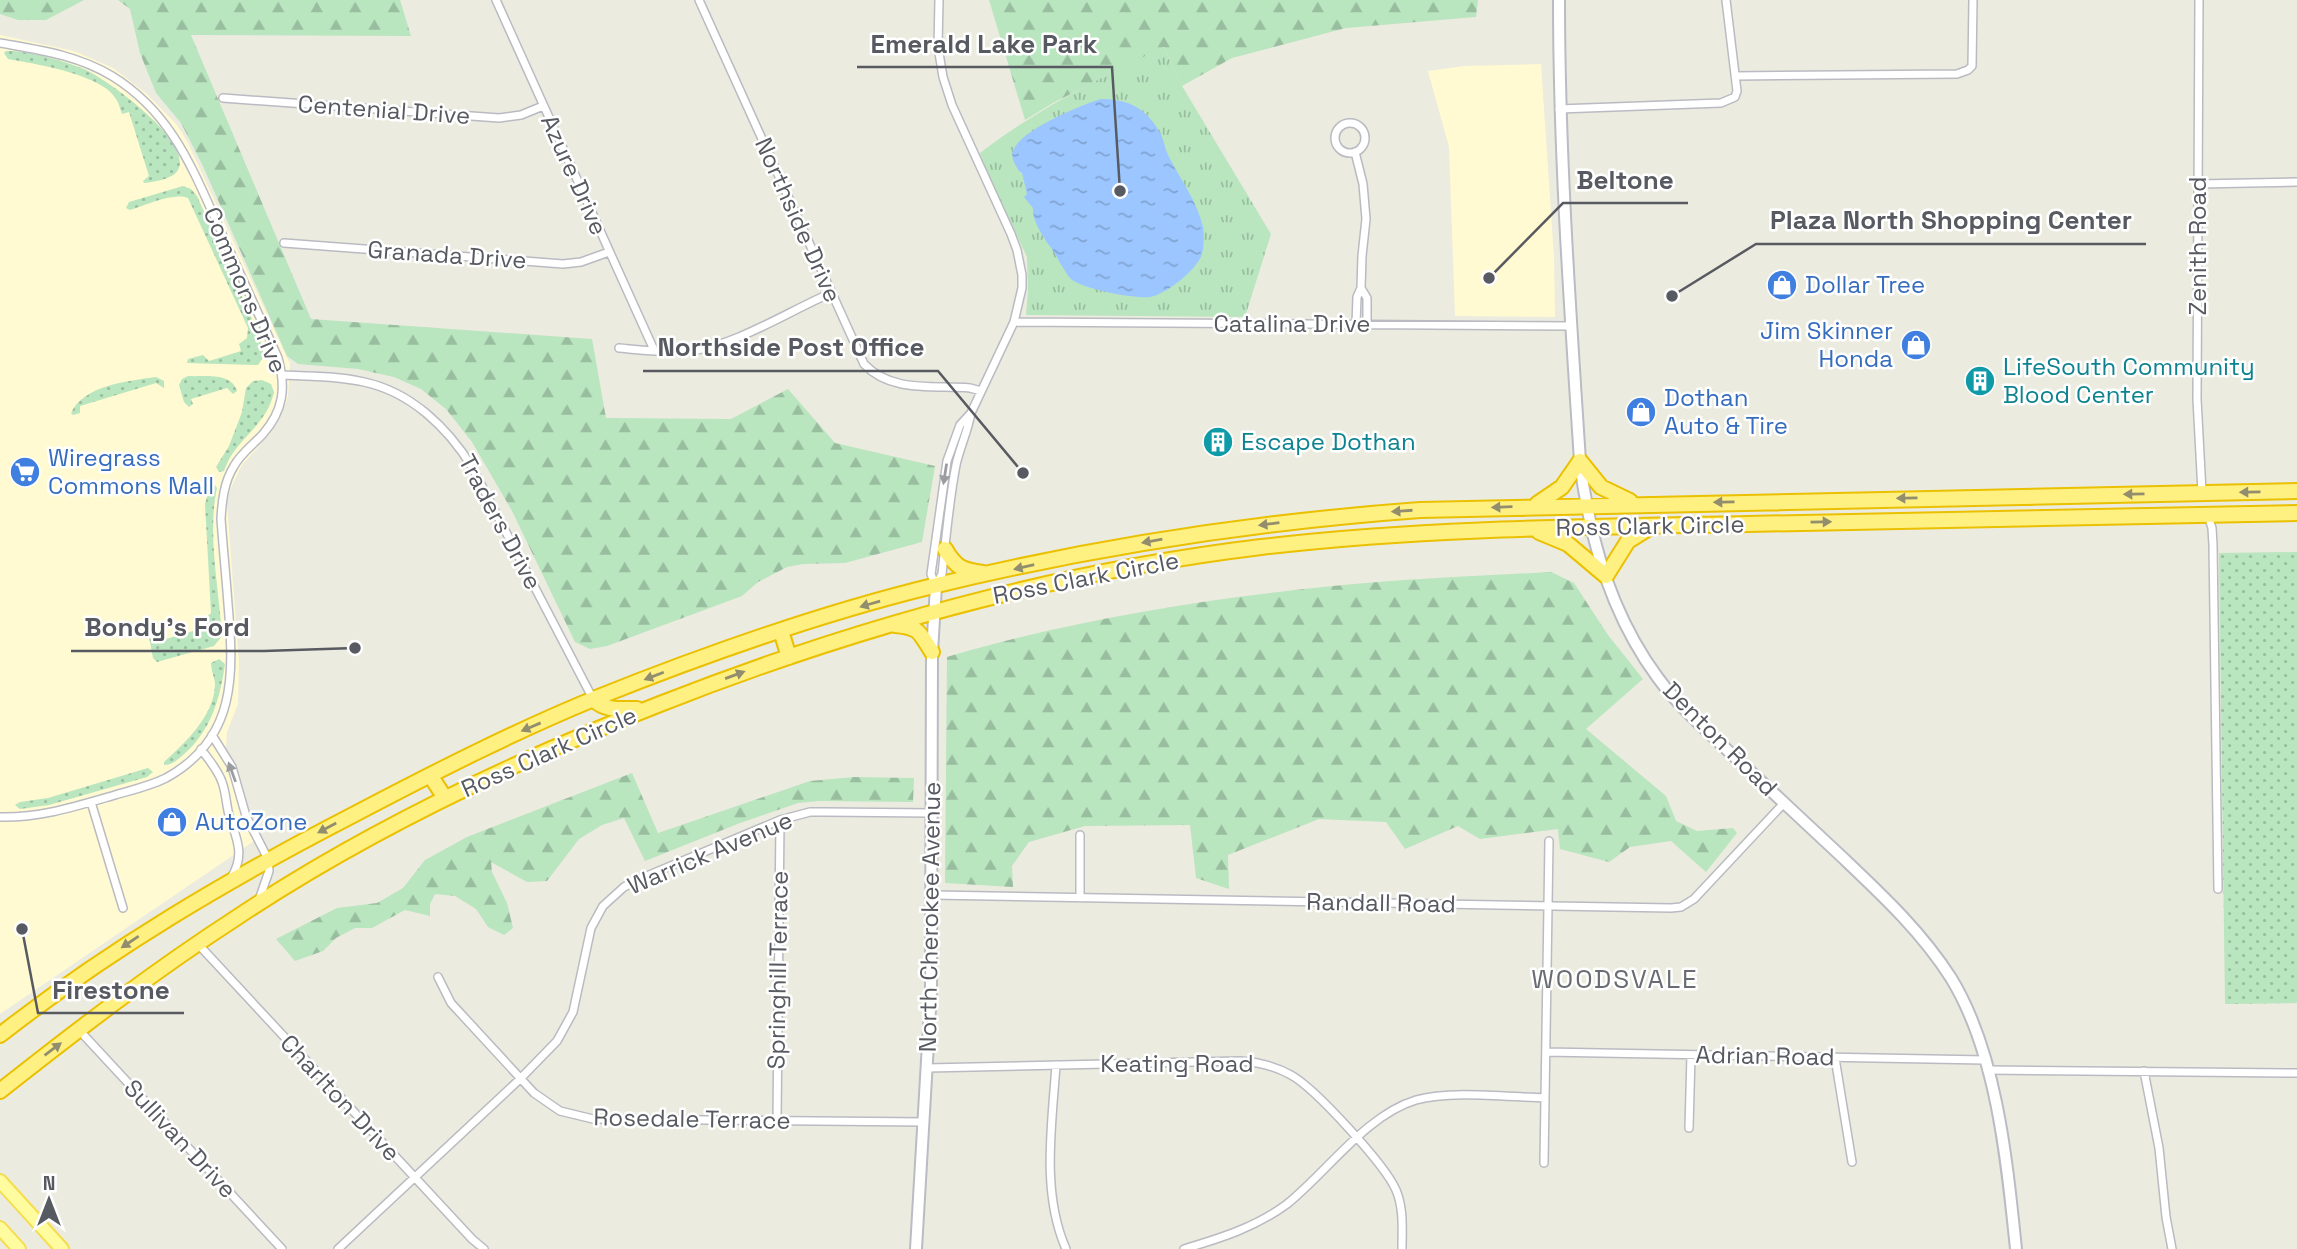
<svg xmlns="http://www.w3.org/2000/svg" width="2297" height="1249" viewBox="0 0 2297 1249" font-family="'Space Grotesk',sans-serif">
<defs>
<pattern id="grass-dots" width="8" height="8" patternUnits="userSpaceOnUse" patternTransform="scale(1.75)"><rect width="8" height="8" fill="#b9e5bf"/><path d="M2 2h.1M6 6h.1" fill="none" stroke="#99bd9f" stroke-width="1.8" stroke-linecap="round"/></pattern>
<pattern id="forest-firs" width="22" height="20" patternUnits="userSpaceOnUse" patternTransform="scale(1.75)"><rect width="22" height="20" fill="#b9e5bf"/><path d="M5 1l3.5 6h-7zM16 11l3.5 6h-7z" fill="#99bd9f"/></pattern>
<pattern id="park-tufts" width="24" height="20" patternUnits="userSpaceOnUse" patternTransform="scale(1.75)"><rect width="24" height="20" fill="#b9e5bf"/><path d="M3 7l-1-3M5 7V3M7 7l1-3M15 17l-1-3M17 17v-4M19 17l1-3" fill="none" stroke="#99bd9f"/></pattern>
<pattern id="water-ripples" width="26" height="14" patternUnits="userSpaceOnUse" patternTransform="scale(1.75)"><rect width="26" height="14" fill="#9bc6ff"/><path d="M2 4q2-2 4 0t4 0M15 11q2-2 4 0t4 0" fill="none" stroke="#81a4d2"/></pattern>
</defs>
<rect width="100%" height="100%" fill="#ecebdf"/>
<path fill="#fffad1" d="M0,35L74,51L113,68L147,94L177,125L188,143L290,364L288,397L281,416L270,434L242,465L230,490L227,503L239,663L238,704L227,732L226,748L235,764L247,805L260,837L0,1014Z
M1541,64L1554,257L1555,317L1455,316L1449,147L1428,71L1464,66Z"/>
<path fill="url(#grass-dots)" d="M6,51C28,50 64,61 84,69C107,79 194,142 178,170C173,179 154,182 144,183L143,181L149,176L129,112L122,114C120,109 119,103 116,99C102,74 35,64 8,59L4,53Z
M183,186L191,189L197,196L260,337L264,356L258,365L187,363L188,359L203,355L209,361L241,351L239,344L247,338L248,328L188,198C173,192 146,205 130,210L126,208L129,202Z
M188,376C205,377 231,372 237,391L233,394L227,388L191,399L193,404L189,407L184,402L179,385L182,379Z
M156,377L164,381V388L156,383L80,406V413L73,415L71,413C84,385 128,381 156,377Z
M262,380L271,384L274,392C266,428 234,439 224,471L219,472L216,467L229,446L242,412L246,388L253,381Z
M214,484L217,488C207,533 219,589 222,636L214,646L157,662L153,658L149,637L156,642L203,628L201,622L211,613L205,504L210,486Z
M2297,552V1003L2225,1004L2219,553Z
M219,659L225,664C220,699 211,731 183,755C177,760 172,765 164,765V762C185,743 214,716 215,685C215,678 211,671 211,663Z
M148,768L153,772L147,777L49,805L20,809L15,805L20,802L48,798Z"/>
<path fill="url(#forest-firs)" d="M0,0H84L46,20H18L0,14Z
M118,0H400L411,36L191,35L311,319L592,339L606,418L731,419L788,389L835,443L935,466L922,542L845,563L803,564L787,567L758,582L742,596L607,646L590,649L575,642L512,511L472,442L446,409L421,389L394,377L358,369L298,364L287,356L202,164L181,123L156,93L140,53L130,9Z
M989,0H1478L1476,17L1346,28L1232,58L1182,86L1164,47L1053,103L1025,120Z
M1551,572L1574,583L1608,635L1643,679L1586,729L1666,796L1676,821L1697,831L1733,828L1737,833L1706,872L1671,841L1630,847L1609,862L1560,849L1558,829L1480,839L1458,826L1405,849L1386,822L1319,819L1228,855L1229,889L1196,878L1190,825L1085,826L1029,842L1012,866L1013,887L945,883L947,657C1072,620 1204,599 1333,586C1405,579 1478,576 1551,572Z
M632,773L658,833L810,781L854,777L914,778L913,802L819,801L798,803L740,823L645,861L624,818L602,825L579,839L547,881L527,882L491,862L492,872L507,903L513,928L504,935L488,927L476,909L455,896L435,894L430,904V916L405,910L372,928H355L336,938L323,951L295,961L276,939L337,908L377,903L403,888L425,860L467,837Z"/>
<path fill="url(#park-tufts)" d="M1164,47L1182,86L1271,234L1245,317L1026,315L1028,290L1027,257L986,170L980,153C1037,109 1100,78 1164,47Z"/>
<path fill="url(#water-ripples)" d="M1101,99C1129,99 1148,109 1161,135C1164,141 1165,149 1168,155C1180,179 1197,201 1203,227C1204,235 1204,246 1202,254C1198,269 1165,295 1150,297C1134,299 1085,289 1072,280C1065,274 1055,252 1049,245C1043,237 1032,220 1033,208L1024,197L1027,194L1022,173L1019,171C1016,166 1010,157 1013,151C1020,130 1081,105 1101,99Z"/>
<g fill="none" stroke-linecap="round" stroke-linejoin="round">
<g stroke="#babbc2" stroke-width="10">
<path id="street" d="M496,0L654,350
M699,0L864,364C891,393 934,385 970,388L981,391
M2199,0L2197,399L2202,492
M0,43C39,50 77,55 112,76C174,114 194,173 223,236C241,276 260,317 278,358C286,387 284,410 263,434C253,445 241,453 234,466C224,482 222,501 221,519C223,547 226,576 228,604C234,674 237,739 166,778C150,786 132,790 115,795C77,806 40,818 0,817
M1735,76L1957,74L1968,70L1972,66L1973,0
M223,98L499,118L521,115L543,106
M1559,109L1721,103L1735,97L1737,91L1726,0
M1335 138a15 15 0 1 1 30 0a15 15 0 1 1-30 0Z
M1355,152L1363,184L1366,219L1362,256L1361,288L1357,297L1356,325
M2198,184L2297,182
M284,243L563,264L581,262L609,252
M1361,288L1367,298V325
M1014,322L1571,326
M619,348C642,350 667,353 690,351C735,346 789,311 831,293
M283,375C309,376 338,376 364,382C411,392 448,428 472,467L593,699
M2208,516L2212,528L2213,545L2218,889
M935,585L931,574L947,461L960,425L971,413
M936,585L942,574C946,538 949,501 956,465C960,447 968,431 971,413L1014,322L1022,288V275L1017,250L1011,234L952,105L943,77L938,47L939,0
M212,735L232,767L246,816L268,859L269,871L259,900
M201,749C209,760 218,770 222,782C226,792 226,804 229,815C236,838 246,854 231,878
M91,802L123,908
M1080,835V898
M933,895L1671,908L1681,907L1694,899L1784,803
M198,944L472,1239L484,1249
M438,977L451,1003L534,1093L560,1111L593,1119L924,1122
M79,1030L282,1249
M1546,1052L1985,1060
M1835,1058L1852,1162
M1056,1065C1052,1125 1041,1192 1066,1249
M928,1068L1240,1061C1258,1062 1275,1066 1291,1075C1316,1089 1385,1165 1396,1190C1404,1209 1402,1229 1402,1249
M1987,1070L2297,1073
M2144,1071L2159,1148L2166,1217L2172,1249
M777,1121L780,820
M1689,1128L1691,1055
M1544,1163L1549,841
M338,1249L520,1079L557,1041L573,1012L591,928L603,906L624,887L642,878L780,820L810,812H824L933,813
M1184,1249C1221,1238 1256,1227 1287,1204C1327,1172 1366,1115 1416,1100C1451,1090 1507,1097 1545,1098"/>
</g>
<g stroke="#babcc4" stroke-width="14">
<path id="secondary" d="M1559,0C1559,154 1570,307 1580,461C1589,538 1612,616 1658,678C1680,708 1709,733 1736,758C1771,791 1806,823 1841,856C1881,894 1921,931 1951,978C1997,1053 2007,1162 2016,1249
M916,1249L931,992L932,652L936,586"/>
</g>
<g stroke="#f5dd4e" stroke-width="16">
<path id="primary" d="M0,1181L62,1249
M0,1228L19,1249"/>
</g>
<g stroke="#eac000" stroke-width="18">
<path id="highway" d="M1537,504L1562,487L1580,461L1601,487L1630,501
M1539,532L1568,544L1606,576L1628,541L1652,526
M945,549C956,568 962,570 983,573
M895,625C920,627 919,632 932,652
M781,631L789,657
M593,699C605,711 620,709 637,709
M430,775L445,798
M0,1035C110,949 229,879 353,815C433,773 513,732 596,698C706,654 818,614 933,586C1093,547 1256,522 1420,510L2297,491
M0,1091C76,1031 154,971 236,918C368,830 512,762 660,704C853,628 1054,572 1261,547C1422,528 1585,527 1748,524C1931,521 2114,518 2297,513"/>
</g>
<use href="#street" stroke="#fff" stroke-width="7"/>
<use href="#secondary" stroke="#fff" stroke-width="10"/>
<use href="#primary" stroke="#fffca0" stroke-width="12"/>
<use href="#highway" stroke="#fff082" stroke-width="14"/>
</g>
<defs><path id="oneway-solid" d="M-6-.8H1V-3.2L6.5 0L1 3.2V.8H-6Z" transform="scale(1.75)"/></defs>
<g fill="#9b9ca0">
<use href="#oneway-solid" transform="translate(945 474) rotate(99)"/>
<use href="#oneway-solid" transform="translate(232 772) rotate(-110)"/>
</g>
<g fill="#928e6d">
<use href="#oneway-solid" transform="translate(2250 492) rotate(179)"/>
<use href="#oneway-solid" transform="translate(2134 494) rotate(179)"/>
<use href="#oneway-solid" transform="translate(1907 498) rotate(179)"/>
<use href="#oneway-solid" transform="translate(1724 502) rotate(179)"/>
<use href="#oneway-solid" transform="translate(1502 507) rotate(178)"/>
<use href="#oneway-solid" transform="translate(1402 511) rotate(176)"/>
<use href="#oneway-solid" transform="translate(1821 522) rotate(-1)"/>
<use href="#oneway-solid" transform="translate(1269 524) rotate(173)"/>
<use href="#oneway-solid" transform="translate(1152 541) rotate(170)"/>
<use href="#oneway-solid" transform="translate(1024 567) rotate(167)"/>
<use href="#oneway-solid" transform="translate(870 604) rotate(164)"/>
<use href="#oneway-solid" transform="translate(735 675) rotate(-20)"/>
<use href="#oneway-solid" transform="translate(654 676) rotate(159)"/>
<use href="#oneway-solid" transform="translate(531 727) rotate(157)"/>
<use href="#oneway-solid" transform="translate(327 828) rotate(152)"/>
<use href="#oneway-solid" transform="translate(130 942) rotate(146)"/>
<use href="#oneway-solid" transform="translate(53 1049) rotate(-37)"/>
</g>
<defs>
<g id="shop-disc" transform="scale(1.575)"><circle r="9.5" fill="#3f7fe0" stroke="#fff"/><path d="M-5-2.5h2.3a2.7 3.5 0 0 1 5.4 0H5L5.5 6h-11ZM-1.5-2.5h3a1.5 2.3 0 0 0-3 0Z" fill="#fff"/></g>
<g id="building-disc" transform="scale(1.575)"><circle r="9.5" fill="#0f9aa8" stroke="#fff"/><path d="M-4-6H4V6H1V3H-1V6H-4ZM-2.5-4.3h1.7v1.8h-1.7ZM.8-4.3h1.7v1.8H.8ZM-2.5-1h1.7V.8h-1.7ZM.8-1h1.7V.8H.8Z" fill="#fff"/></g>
<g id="supermarket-disc" transform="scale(1.575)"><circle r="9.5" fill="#3f7fe0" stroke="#fff"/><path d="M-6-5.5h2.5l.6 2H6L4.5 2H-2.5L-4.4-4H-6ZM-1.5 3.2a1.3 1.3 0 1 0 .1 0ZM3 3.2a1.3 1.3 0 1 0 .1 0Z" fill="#fff"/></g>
</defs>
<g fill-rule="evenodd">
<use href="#shop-disc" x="1782" y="285"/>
<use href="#shop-disc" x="1916" y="345"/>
<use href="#building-disc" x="1980" y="381"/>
<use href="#shop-disc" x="1641" y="412"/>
<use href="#building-disc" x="1218" y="442"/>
<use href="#supermarket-disc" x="25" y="472"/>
<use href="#shop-disc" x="172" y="822"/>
</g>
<g text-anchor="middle" stroke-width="5" stroke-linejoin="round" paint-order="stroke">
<g font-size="24" fill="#585a61" stroke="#fff">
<text transform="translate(384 110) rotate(4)" y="8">Centenial Drive</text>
<text transform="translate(574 175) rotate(66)" y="8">Azure Drive</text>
<text transform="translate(798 220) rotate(66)" y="8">Northside Drive</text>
<text transform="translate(2198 246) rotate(-90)" y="8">Zenith Road</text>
<text transform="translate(447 255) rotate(4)" y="8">Granada Drive</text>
<text transform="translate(245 290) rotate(67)" y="8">Commons Drive</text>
<text x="1292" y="332">Catalina Drive</text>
<text transform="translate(500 522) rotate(62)" y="8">Traders Drive</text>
<text transform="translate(1650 526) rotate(-1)" y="8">Ross Clark Circle</text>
<text transform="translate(1086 578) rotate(-11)" y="8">Ross Clark Circle</text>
<text transform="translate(1720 739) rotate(45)" y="8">Denton Road</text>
<text transform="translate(549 752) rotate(-24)" y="8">Ross Clark Circle</text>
<text transform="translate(710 853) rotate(-23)" y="8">Warrick Avenue</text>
<text transform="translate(1381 903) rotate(1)" y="8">Randall Road</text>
<text transform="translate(930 917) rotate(-89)" y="8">North Cherokee Avenue</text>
<text transform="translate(778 970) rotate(-89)" y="8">Springhill Terrace</text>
<text transform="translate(1765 1056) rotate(1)" y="8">Adrian Road</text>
<text x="1177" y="1072">Keating Road</text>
<text transform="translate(340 1098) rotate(47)" y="8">Charlton Drive</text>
<text transform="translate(692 1119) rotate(1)" y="8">Rosedale Terrace</text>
<text transform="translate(180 1139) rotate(47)" y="8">Sullivan Drive</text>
</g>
<g font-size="24" fill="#366cbe" stroke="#fff" text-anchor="start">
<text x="1805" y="293">Dollar Tree</text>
<text x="1893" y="339" text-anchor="end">Jim Skinner<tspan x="1893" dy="28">Honda</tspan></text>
<text x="1664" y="406">Dothan<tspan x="1664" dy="28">Auto &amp; Tire</tspan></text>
<text x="48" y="466">Wiregrass<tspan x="48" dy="28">Commons Mall</tspan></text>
<text x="195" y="830">AutoZone</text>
</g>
<g font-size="24" fill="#0d838f" stroke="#fff" text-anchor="start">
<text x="2003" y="375">LifeSouth Community<tspan x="2003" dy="28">Blood Center</tspan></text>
<text x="1241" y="450">Escape Dothan</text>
</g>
<g font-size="26" letter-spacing="2" fill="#696c73" stroke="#fff">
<text x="1615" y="988">WOODSVALE</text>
</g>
</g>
<path fill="none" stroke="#585a61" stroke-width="2.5" d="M1120 191L1112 67H857M1489 278L1563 203H1688M1672 296L1756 244H2146M1023 473L938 371H643M355 648L264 651H71M22 929L38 1013H184"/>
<g fill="#585a61" stroke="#fff" stroke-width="2.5">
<circle cx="1120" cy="191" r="7"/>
<circle cx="1489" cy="278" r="7"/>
<circle cx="1672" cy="296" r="7"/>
<circle cx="1023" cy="473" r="7"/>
<circle cx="355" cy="648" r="7"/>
<circle cx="22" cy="929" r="7"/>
</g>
<g font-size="26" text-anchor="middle" font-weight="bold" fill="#585a61" stroke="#fff" stroke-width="5" stroke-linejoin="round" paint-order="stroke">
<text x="984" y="53">Emerald Lake Park</text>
<text x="1625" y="189">Beltone</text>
<text x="1951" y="229">Plaza North Shopping Center</text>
<text x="791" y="356">Northside Post Office</text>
<text x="167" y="636">Bondy's Ford</text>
<text x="111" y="999">Firestone</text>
</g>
<g transform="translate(49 1200)" stroke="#ffffff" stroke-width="5" paint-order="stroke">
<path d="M0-5L12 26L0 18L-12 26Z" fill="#585a61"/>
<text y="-10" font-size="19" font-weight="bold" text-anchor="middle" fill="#585a61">N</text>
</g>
</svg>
